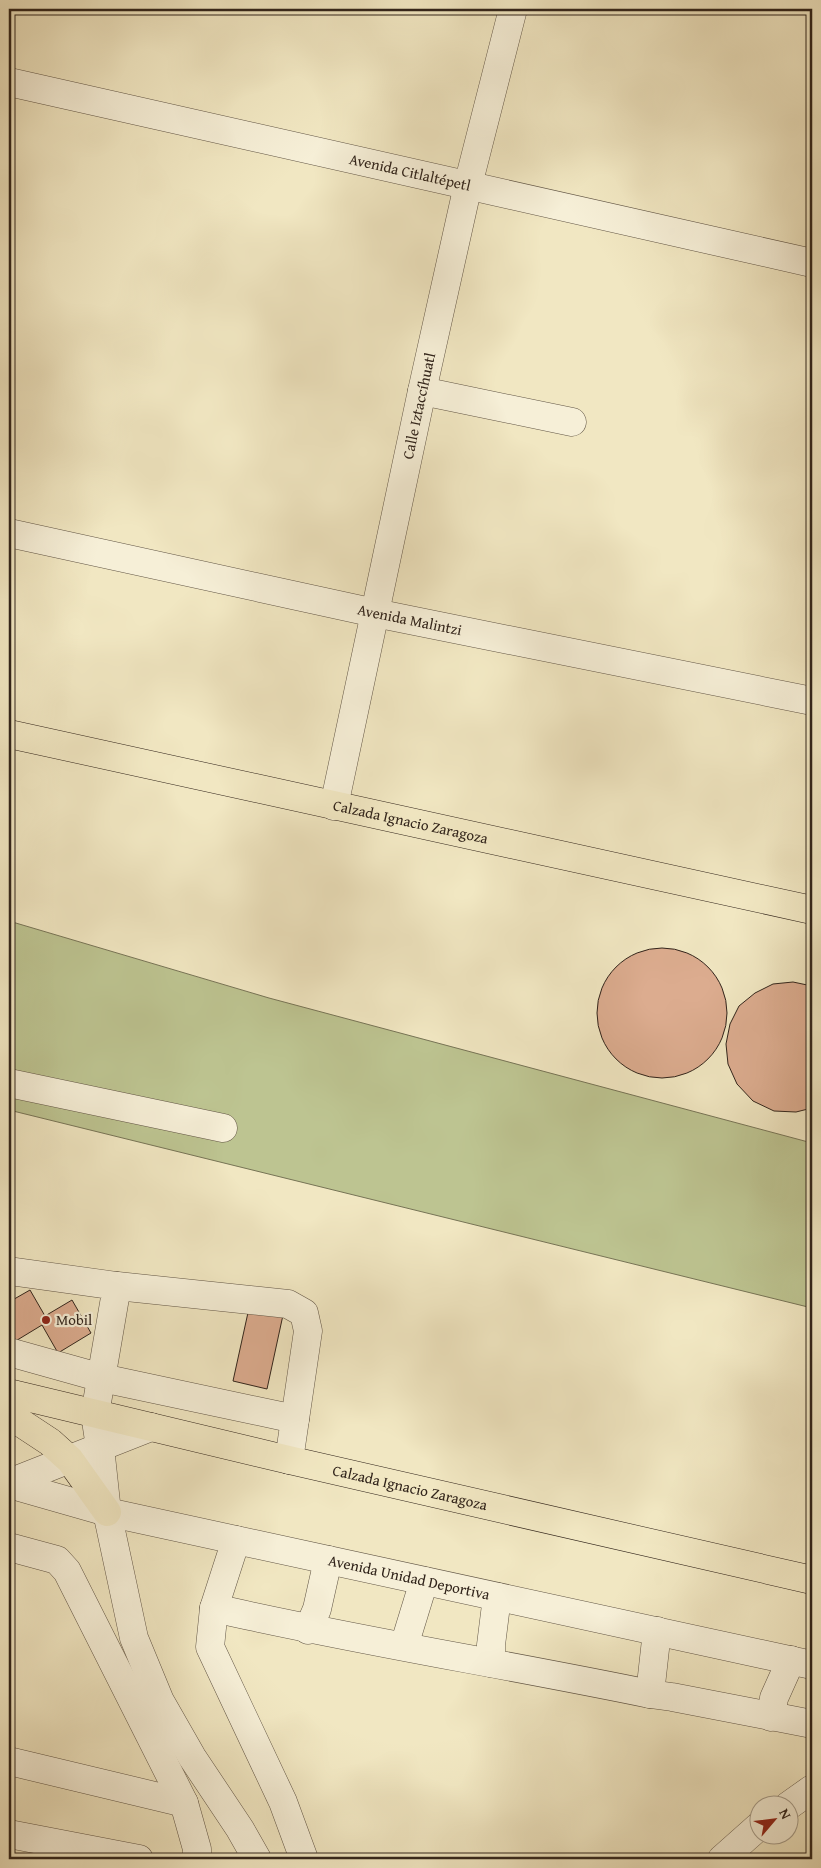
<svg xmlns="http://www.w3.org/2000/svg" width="821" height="1868" viewBox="0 0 821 1868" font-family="'Gentium Book Plus',serif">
<rect width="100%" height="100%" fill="#f1e7c2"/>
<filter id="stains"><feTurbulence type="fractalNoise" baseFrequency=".004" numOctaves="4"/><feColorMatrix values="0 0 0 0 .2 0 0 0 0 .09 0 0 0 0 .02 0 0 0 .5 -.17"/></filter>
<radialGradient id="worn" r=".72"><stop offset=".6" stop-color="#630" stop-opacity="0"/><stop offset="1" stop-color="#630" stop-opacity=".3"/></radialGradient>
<path fill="#bdc491" stroke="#777456" d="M9,921L269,998L812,1143V1308L9,1110Z"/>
<path fill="#dcac8f" stroke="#31241b" d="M597 1013a65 65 0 1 1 130 0a65 65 0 1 1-130 0Z
M793,982L812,986V1108L796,1112L774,1111L753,1101L737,1084L728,1064L726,1044L730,1024L739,1006L755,993L773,984Z
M30,1290L45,1316L72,1300L91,1333L58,1353L42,1325L14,1342L9,1332V1302Z
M249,1308L283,1315L267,1389L233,1381Z"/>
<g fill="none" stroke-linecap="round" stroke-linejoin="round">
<g stroke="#615545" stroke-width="29">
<g id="minor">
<path id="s1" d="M9,82L812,263"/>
<path d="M422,391L572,422"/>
<path id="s2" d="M9,533L375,613L812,701"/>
<path id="s3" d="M334,806L422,391L468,185L513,9"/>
<path d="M9,1083L223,1128"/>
<path d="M9,1271L117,1286L95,1414L100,1447L107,1512L134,1638L160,1701L192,1757L240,1829L257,1859"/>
<path d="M117,1286L288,1304L304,1313L308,1331L289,1460"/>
<path d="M9,1352L102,1378L295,1419"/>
<path d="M9,1483L151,1427"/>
<path id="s4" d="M9,1484L107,1512L812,1665"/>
<path d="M9,1547L57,1560L67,1571L184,1803L197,1849V1859"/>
<path d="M214,1608L236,1540"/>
<path d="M308,1630L317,1609L328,1560"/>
<path d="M404,1646L424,1581"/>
<path d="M491,1663V1645L497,1597"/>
<path d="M650,1694L657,1631"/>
<path d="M771,1717L774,1698L791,1660"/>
<path d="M9,1761L184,1803"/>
<path d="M788,1806L812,1789"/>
<path d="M9,1834L139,1859"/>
<path d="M304,1859L283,1802L210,1647L214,1608C358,1641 505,1664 650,1694L672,1697L812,1724"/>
<path d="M722,1859L758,1827"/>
</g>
</g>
<g stroke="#31241b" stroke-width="29">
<g id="major">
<path id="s5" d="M9,734L812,910"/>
<path id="s6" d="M9,1393L289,1460L812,1580"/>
<path d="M9,1415L50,1442L70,1460L107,1512"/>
</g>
</g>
<use href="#minor" stroke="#f6efd7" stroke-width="28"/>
<use href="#major" stroke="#f1e7c2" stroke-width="28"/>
</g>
<circle fill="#8f2418" stroke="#f6efd7" stroke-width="2" cx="46" cy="1320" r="5"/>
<g text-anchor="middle" stroke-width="4.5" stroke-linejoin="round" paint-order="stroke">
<g font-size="15" fill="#31241b" stroke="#f6efd7">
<text dy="5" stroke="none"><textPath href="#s1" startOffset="411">Avenida Citlaltépetl</textPath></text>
<text dy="5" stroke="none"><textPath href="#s3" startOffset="409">Calle Iztaccíhuatl</textPath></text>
<text dy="5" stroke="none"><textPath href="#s2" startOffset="410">Avenida Malintzi</textPath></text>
<text dy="5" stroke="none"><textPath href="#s5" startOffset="411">Calzada Ignacio Zaragoza</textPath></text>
<text dy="5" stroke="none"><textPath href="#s6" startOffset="412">Calzada Ignacio Zaragoza</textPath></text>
<text dy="5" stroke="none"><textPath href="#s4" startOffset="411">Avenida Unidad Deportiva</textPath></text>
</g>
<g font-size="15" fill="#31241b" stroke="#f6efd7" text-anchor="start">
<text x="56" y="1325">Mobil</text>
</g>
</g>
<rect width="821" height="1868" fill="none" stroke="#f1e7c2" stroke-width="30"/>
<rect x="10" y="10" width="801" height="1848" fill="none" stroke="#31241b" stroke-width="2.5"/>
<rect x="15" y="15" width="791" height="1838" fill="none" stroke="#31241b"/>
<g transform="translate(774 1820) rotate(62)"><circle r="24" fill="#f6efd7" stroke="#a79e8c"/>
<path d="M0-4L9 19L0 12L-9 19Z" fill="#8f2418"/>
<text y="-8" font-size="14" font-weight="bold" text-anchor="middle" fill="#31241b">N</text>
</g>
<rect width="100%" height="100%" filter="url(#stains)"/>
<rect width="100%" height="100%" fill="url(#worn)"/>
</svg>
